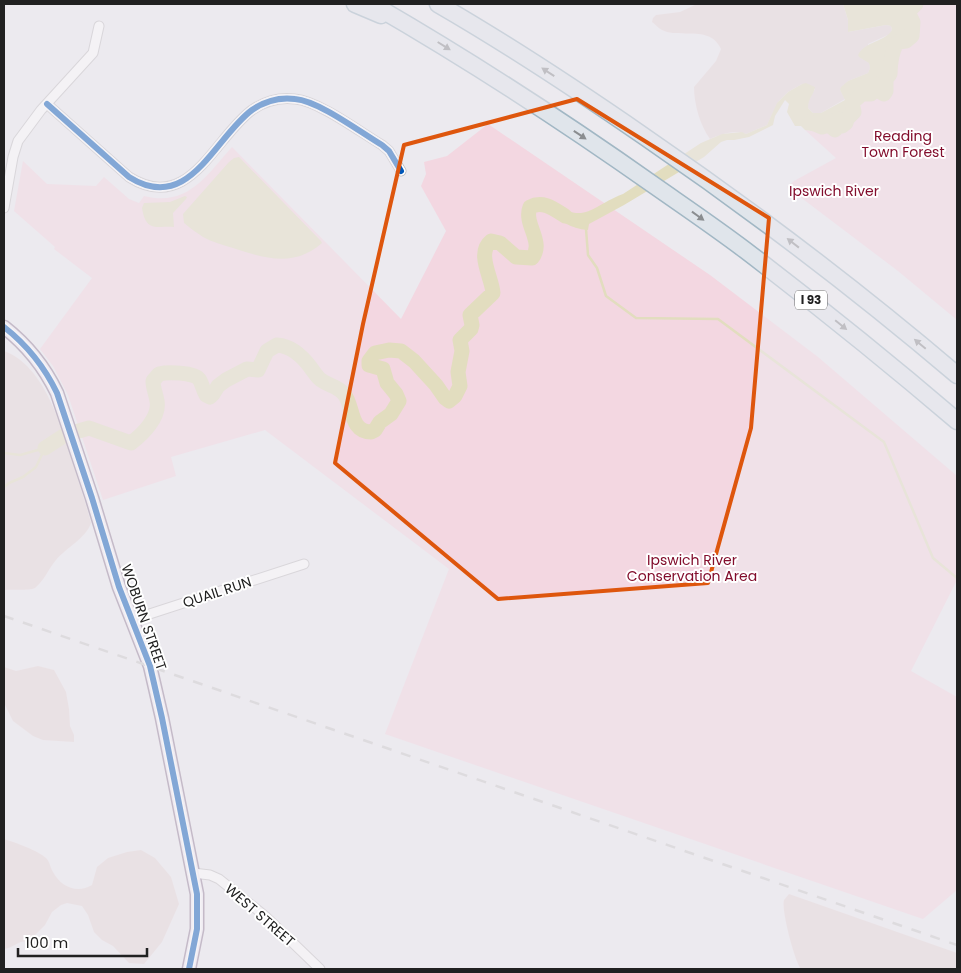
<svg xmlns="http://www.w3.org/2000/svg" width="961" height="973" viewBox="0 0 961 973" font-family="Poppins,sans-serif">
<rect width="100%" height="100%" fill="#eceaef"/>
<path fill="#e5d8d8" d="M697,4H843L848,20V32L886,25L891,26L892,30L890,34L868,44L870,68L868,73L848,81L840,90L845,99L821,113H813L808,108V101L815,89L802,84L788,92L779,101L767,125L746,134C734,129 720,135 710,139C700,125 694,104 694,87L716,61L721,49C710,24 679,39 662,30C658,28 655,24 652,22L653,18L656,15L680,12Z
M4,351C45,366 61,426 73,464C79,484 86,503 91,523C86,538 66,548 56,560C49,568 44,581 35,588C29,591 11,589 4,590Z
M38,666L54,670L66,692L69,709L70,726L74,735V742L43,740L33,736L13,721L4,703V667L16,671Z
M4,839C14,842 39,851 46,858C50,862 50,867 53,872C61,887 77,894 92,885L97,867L108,858L127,852L141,850L155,858L171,877L179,904L162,942L144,964L129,963L113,946L102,940L94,932L88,915L82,906L67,903L61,905L52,912L45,925L29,941C16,941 14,948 4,949Z
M789,894L957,953V969H801C795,962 781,910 784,900Z"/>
<path fill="#f3d7e1" d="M916,4H957V320L898,271L787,187L794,181L836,158L805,130L819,132L822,127L829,125L834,129L833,122L838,119L842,126C849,121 855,112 852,103L862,94L871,92L867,90L866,84H874L877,86L885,87L886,79L890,74C890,65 892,49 898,42H902L909,15L908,10Z
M488,124L710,275L818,357L957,476V580L911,671L957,697V890L923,919L385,734L449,569L265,430L171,457L176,476L103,500L68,395L53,366L40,349L92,278L54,249L55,247L14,211L23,161L47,184L96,186L104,177L129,199L139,203L144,196C188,207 206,176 232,147L401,319L446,231L421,186L426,174L424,162L447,156Z"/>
<path fill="#e2ddbf" d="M843,4H916L908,12L913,22L912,36L906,41L898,42C892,49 890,65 890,74L886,79L885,92L884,94L879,91L874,84H866L867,90L871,92V94H862L852,103L854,112L847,119L846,123L842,126L838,119L833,122L836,128L835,130L829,125L822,127L819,132L805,130L801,126H795L787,112L789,104L785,100L775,116L773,125L749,137L734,140H727L721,142L704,157L624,205L589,224L588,230C570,229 559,220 546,208L550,202C587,225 589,207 623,194L701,143L722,134L742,132L746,134L767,125L777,103L788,92L802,84L806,83L815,87C814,95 808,98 808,108L813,113H821L845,100L840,90L841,87L848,81L868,73L870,68L869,63L859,57L858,55C865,41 885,42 892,30L891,26L886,25L848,32V20Z
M239,157L321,241L322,243C294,268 264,258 233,248C223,245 212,242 203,237C197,233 190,228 184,223L183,214L229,162L234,158Z
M185,196L187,197L186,199L173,213L174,227C155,226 146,232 142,208L144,203L170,202Z"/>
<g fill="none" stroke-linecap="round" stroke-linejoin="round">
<path stroke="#e2ddbf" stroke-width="2.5" d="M586,229L588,255L597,268L606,296L636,318L718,319L884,442L933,558L957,578
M4,453L20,455L45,448
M4,487L9,483L23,477L36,467L45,448"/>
<path stroke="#e2ddbf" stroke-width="15" d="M810,122L822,127L829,125L835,130L836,128L833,122L838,119L842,126L846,123L847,119L854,112L852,103L862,94H871V92L867,90L866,84H874L879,91L884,94L886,91V79L890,74C890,65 892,49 898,42L906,41L912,36L913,22L908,12L916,4
M45,448L65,435L89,428L131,443C143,434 160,417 157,401C156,394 153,388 153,381L159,374C167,372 194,372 199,379C202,383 203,390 206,395L210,397L213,394L218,386L226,380L247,369L258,370L267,351L277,345C291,346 303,357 311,368C314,372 317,377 321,380C329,386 338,386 344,394C354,406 349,431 371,432L375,430L380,422L391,414L399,401L396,394L387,383L383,369L369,365V361L375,353L389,350L401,351L414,361L436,385L445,398L449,401L455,396L460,386L458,372L462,351L460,340L471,329L472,325L470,315L493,293C492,278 476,253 491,241L500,243L516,257L532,258C545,242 523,224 530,207C543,200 554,209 565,216"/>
<g stroke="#c1c0c2" stroke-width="11">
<path id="street" d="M47,104L129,177C189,215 214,138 252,110C265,101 280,97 295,99C319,101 360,132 382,145L389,151L401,171
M4,208L13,157L18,141L41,110L93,53L99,26
M131,620L304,564
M193,873L210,875L219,879L265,916L320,969"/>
</g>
<g stroke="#93829a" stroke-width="15">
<path id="secondary" d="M4,327C27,345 44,366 57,393L92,498L119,587L150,666L162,718L197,894V929L189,969"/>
</g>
<g stroke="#a1b7c4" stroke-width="19">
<path id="highway" d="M355,4L381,15
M372,4C469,60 563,121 655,186C685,207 716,228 745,250C817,305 888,362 957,421
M438,4C509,45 577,90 645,137C753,211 857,290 957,375"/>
</g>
<use href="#street" stroke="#fcfcfd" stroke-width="9"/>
<use href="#secondary" stroke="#f2edf4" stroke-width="12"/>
<use href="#highway" stroke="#e0e5eb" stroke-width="16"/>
<path stroke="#cbcbcb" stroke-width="2.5" stroke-dasharray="10 10" stroke-linecap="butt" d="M4,616L957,945"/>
<g stroke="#fff" stroke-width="9">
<path id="cycleway" d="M47,104L129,177C189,215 214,138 252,110C265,101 280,97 295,99C319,101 360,132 382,145L389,151L401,171
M4,327C27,345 44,366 57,393L92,498L119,587L150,666L162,718L197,894V929L189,969"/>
</g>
<use href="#cycleway" stroke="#0057b8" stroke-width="6"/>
</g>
<defs><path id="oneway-solid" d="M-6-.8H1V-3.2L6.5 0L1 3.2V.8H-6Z" transform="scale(1.25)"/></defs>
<g fill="#8a8d90">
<use href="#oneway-solid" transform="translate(444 46) rotate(32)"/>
<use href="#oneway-solid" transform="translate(548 72) rotate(-147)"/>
<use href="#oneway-solid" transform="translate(580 135) rotate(34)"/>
<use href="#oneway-solid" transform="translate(698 216) rotate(36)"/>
<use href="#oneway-solid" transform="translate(793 243) rotate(-142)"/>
<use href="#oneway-solid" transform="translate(841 325) rotate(39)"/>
<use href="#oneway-solid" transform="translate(920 344) rotate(-140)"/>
</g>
<path d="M0 0H961V973H0ZM577,99L769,218L751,428L708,583L498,599L335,463L363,324L404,145Z" fill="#eceaef" fill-opacity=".55" fill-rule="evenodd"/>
<path fill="none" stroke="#de560d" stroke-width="4" stroke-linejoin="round" d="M577,99L769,218L751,428L708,583L498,599L335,463L363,324L404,145Z"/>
<g text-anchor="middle" stroke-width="4" stroke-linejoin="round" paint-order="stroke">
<rect fill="#fff" stroke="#646464" stroke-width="1" x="795" y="290.5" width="32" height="19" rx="4"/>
<g font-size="12" font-weight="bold" fill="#212121">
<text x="811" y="304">I 93</text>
</g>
<g font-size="14" fill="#820d2c" stroke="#fff">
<text x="903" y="141">Reading<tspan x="903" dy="16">Town Forest</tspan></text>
<text x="834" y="196">Ipswich River</text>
<text x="692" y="565">Ipswich River<tspan x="692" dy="16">Conservation Area</tspan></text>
</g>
<g font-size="14" fill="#212121" stroke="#fff">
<text transform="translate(217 592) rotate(-18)" y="5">QUAIL RUN</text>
<text transform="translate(144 617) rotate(71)" y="5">WOBURN STREET</text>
<text transform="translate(260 915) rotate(41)" y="5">WEST STREET</text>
</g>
</g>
<rect width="961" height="973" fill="none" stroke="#212121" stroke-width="10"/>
<path d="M18 948v8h129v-8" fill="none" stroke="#212121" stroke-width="2.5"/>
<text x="25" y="948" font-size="15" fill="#212121" stroke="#ffffff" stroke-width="4" paint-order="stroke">100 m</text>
</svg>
